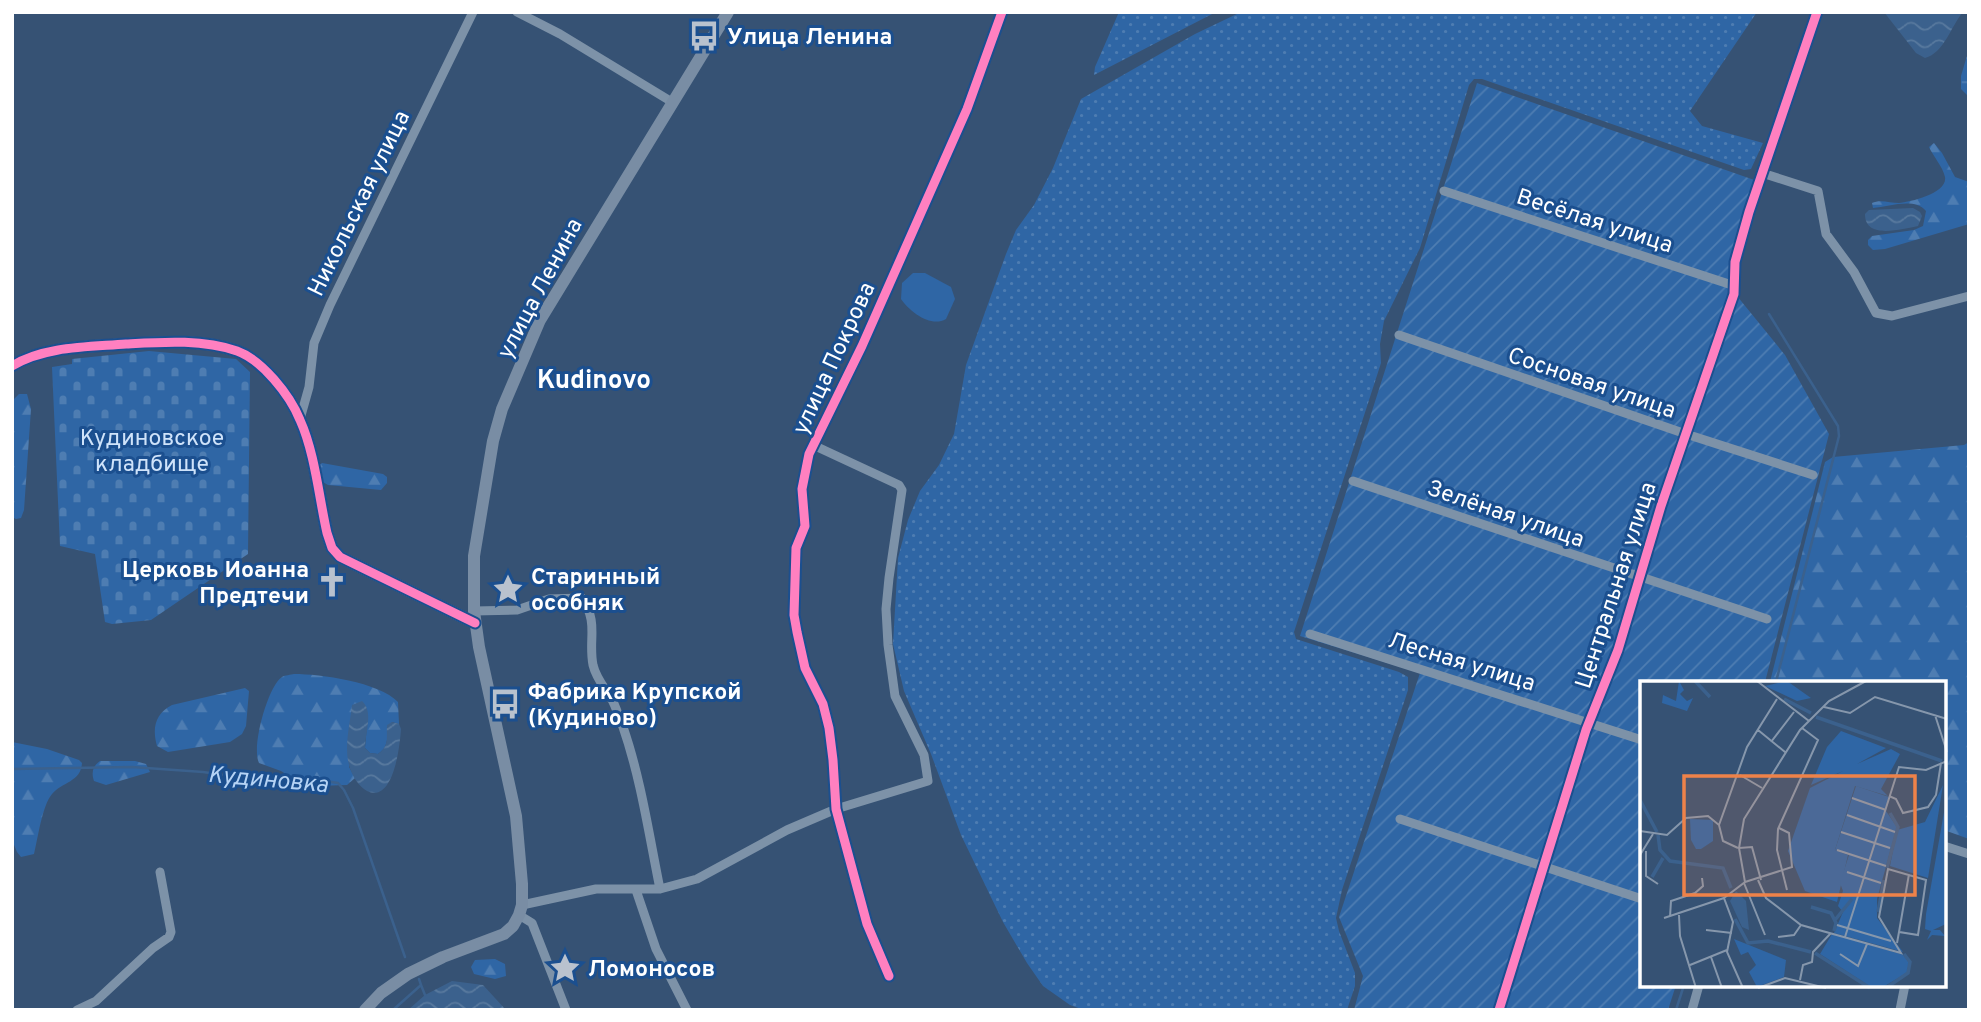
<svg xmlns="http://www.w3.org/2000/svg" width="1981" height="1022" viewBox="0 0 1981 1022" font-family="Overpass,sans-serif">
<defs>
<pattern id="grass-dots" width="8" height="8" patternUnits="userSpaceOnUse" patternTransform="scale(1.75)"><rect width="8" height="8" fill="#2f66a5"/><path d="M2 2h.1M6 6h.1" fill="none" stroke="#4e7db2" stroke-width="1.8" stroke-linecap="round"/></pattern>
<pattern id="forest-firs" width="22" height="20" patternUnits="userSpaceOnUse" patternTransform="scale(1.75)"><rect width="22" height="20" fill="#2f66a5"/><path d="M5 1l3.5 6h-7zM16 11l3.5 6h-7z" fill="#4e7db2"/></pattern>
<pattern id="wetland-marsh" width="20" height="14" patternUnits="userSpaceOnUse" patternTransform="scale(1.75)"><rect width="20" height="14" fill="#2f66a5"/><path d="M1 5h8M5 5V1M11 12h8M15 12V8" fill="none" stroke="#4e7db2"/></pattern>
<pattern id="cemetery-stones" width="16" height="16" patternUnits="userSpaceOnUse" patternTransform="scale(1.75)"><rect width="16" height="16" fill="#2f66a5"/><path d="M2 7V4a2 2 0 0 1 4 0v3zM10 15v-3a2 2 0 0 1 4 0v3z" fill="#4e7db2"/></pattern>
<pattern id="garden-furrows" width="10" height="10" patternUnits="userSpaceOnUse" patternTransform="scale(1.75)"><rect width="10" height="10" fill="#2f66a5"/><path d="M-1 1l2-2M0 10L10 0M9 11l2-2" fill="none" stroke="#4e7db2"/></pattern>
<pattern id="water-waves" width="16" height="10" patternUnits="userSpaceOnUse" patternTransform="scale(1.75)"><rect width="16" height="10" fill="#3b618d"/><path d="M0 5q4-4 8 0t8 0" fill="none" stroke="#58799e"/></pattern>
</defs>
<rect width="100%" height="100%" fill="#365274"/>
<path fill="url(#grass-dots)" d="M1119,12H1216L1094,75L1095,67Z
M1241,12H1757L1690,111L1702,126L1763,143L1751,169L1744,170L1482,79H1474L1469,85L1420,248L1384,321L1380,344L1381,363L1294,632L1296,639L1399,672L1408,677V690L1342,890L1336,918L1339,931L1355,973V986L1347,1010H1084L1070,1005L1043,986L1027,963L1003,922L961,835L931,754L904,691L893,644L898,558L908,520L920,491L939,465L954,434L966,365L1006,254L1016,230L1034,205L1053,168L1081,99L1195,34Z"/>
<path fill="url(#forest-firs)" d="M1934,143L1942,153L1955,177L1969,182V224L1885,249L1873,250L1868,245V240L1872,236L1914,230L1923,226L1926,211C1914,197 1889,207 1873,208L1872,203C1880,199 1890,203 1899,203C1911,202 1948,193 1945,177C1943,167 1933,156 1929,147Z
M19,394H27L31,409L24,510L21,518L16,519L12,517V401Z
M1969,442V839L1944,830V682H1770L1825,462L1833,457L1964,445Z
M322,463L383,474L387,477V483L381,490L328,485L321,481L318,466Z
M294,674C320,674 379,682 398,702L399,724L392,722L387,730C388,740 387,748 378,754L370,753L365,748L368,714L349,767L355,778L347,785L316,786L303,785L281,771L259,763C251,747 268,686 282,677C285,675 291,675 294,674Z
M245,688L249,691L246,726L242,734L230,742L168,752L157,746C152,728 155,714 172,705Z
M12,742L47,749L79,760L82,763C81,782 62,782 52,794C42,806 38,838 34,854L21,857L17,852L12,840Z
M100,761H135L146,764L150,772L106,785L94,781C91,772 93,766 100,761Z
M495,959L505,964L506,976L495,979L474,974L471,967L475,960Z"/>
<path fill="url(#wetland-marsh)" d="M1969,49V97L1961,89V76Z"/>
<path fill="url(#cemetery-stones)" d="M149,351L236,359L250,372L248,554L151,620L112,624L105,622L95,554L60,546L52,367L72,364V359Z"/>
<path fill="url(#garden-furrows)" d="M1477,83L1760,182L1737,263V296L1785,355L1829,434L1765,682H1642V985H1676L1668,1010H1354L1363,976L1339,917L1420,673L1300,636Z"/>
<path fill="#2f66a5" d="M913,273H925L951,287L955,299L946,319C931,328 910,312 901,299L902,283Z"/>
<path fill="url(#water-waves)" d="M1884,12H1963C1951,26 1944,53 1925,58L1916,53Z
M1913,208L1920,212L1922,216L1918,226C1901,229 1865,240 1865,214L1869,210Z
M362,701C374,712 365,733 365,748L370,753L378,754C390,746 386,737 387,725L392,722L399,724L401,729C400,744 394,804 367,791C359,787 351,774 349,765C344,746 350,724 352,705Z
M452,981L483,985L506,1010H408L425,995Z"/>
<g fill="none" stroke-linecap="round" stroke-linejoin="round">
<path stroke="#3b618d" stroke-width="2.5" d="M1769,314L1838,426L1839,436L1776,682
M12,769L132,767L203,772L259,780L312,779L338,783L344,790L353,808L405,957
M421,985L425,995
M393,1010L421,985L419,979
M1676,1010L1684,985"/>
<path stroke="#7d92a8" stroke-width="9" d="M517,12L560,34L672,102
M1762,173L1818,191L1826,234L1854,272L1876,313L1892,316L1969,296
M1444,191L1735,286
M1399,335L1686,434L1813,475
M300,419L309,387L314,343L330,305L473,12
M1353,481L1767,619
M474,611L517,610L549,599L582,598C599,623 588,639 593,665C596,678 604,687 611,698C616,706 619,718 623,727C641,779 649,835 660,889
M1310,634L1642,740
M1400,819L1642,899
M1944,846L1969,854
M636,890L656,949L687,1010
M522,905L596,889H660L697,879L787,830L836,809L928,781L924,755L895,696L888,645L886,609L889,578L902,490L899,485L813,445
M519,915L532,923L566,1010
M889,976L867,924L836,809L833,760L829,728L823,704L805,668L797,632L794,615L796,548L805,526L802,489L809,454L862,346L967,109L1002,12
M77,1010L96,1001L153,948L169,937L171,932L160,872
M1499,1010L1586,730L1618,650L1661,506L1734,294L1735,262L1749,212L1817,12
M1692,1010L1699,985
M1900,1010L1905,985"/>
<path stroke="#798da4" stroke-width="12" d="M12,366C44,346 90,347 126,344C162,342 202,339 237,351C262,360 290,395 300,420C315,453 319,498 327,533L332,548L340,557L475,623
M365,1010L381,993L408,974L443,957L504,934L513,926L519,915L522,905V884L516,816L479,647L474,611V556L493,441L502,409L540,320L728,12"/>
<g stroke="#1b4f8f" stroke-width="13">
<path id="cycleway" d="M12,366C44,346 90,347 126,344C162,342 202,339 237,351C262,360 290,395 300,420C315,453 319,498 327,533L332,548L340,557L475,623
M889,976L867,924L836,809L833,760L829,728L823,704L805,668L797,632L794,615L796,548L805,526L802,489L809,454L862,346L967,109L1002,12
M1499,1010L1586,730L1618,650L1661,506L1734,294L1735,262L1749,212L1817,12"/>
</g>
<use href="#cycleway" stroke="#ff80c0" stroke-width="9"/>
</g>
<defs>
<g id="bus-bare" transform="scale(2.415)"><path d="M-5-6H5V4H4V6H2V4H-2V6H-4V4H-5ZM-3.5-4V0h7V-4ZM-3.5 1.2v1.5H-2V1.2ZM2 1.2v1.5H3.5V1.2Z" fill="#b9c2ce" stroke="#1b4f8f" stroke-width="2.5" paint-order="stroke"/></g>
<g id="church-bare" transform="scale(2.415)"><path d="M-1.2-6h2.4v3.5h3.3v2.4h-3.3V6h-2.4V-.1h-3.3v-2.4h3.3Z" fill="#b9c2ce" stroke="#1b4f8f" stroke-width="2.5" paint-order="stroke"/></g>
<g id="sight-bare" transform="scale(2.415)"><path d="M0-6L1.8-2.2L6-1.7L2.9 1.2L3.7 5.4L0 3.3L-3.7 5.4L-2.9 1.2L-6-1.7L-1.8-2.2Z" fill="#b9c2ce" stroke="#1b4f8f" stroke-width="2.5" paint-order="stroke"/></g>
</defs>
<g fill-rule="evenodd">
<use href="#bus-bare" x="704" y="36"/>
<use href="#church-bare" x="332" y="582"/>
<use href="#sight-bare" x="508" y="589"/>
<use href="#bus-bare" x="505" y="704"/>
<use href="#sight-bare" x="565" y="968"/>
</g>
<g text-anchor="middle" stroke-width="6" stroke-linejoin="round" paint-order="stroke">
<g font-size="23" font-weight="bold" fill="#fff" stroke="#1b4f8f" text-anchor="start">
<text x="727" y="44">Улица Ленина</text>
<text x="309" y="577" text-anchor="end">Церковь Иоанна<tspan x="309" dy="26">Предтечи</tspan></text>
<text x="531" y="584">Старинный<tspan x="531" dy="26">особняк</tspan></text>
<text x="528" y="699">Фабрика Крупской<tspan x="528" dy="26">(Кудиново)</tspan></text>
<text x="588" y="976">Ломоносов</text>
</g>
<g font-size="23" fill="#fff" stroke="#1b4f8f">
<text transform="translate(358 203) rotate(-64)" y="8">Никольская улица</text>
<text transform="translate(1595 220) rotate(18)" y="8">Весёлая улица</text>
<text transform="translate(539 288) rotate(-62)" y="8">улица Ленина</text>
<text transform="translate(833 358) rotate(-65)" y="8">улица Покрова</text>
<text transform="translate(1592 382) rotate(19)" y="8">Сосновая улица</text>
<text transform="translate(1506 513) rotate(19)" y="8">Зелёная улица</text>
<text transform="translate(1615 585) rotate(-72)" y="8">Центральная улица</text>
<text transform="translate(1462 661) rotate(17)" y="8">Лесная улица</text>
</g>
<g font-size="23" fill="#cfe3fa" stroke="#1b4f8f">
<text x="152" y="445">Кудиновское<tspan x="152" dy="26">кладбище</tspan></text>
</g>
<g font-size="24" font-style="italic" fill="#b5d3f5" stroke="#1b4f8f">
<text transform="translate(268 779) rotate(5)" y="8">Кудиновка</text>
</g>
<g font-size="26" font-weight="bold" fill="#fff" stroke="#1b4f8f">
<text x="594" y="388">Kudinovo</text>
</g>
</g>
<g transform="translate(1640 681)">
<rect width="306" height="306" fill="#365274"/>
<path d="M39,0L44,9L40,13L47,20L53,17L47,30L22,22L23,14L36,20ZM201,50L246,67L217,83L251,68L260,73L241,108L248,115L215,105L195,169L208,174L197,221L165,210L148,170L170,107L203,90L171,104L187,66Z" fill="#2f66a5"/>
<path d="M147,0L171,17L157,20L125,5ZM303,104L288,197L250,185L257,149L285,141ZM306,120V243L293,249H300L305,255L292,254L287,259L291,250L285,248L286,233ZM94,258L146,279L144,296L117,306L109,291L116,284L108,271L101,274Z" fill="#2f66a5"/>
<path d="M50,138L73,139V160L61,168H56L51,159Z" fill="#2f66a5"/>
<path d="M216,105L249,116L246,130L257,146L237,218V237L263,271L194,252L203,231L198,225L203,210L200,202L209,174L195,169ZM192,253L264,274L269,280L267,292L243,306H231L180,273Z" fill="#2f66a5"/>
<path d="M96,210L106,220L109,249L102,246L90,220Z" fill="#3b618d"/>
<path fill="none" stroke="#3b618d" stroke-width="3.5" d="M55,0L70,16M144,18L171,32M176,36L302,80M0,119L17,151M18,154L20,169L30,180L83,187L91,207M247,187L258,146L250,132M12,196L23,177M171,226L191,232L196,242L194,250M238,231L244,199M95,238L108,262L128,260L171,271M195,239L212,218M175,272L230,307M246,307L268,292L270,281L264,273"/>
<path fill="none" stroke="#8697ac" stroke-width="2" d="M117,0L169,40M184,26L210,32L235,16L307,38M295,34L307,71M118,49L145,71M131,61L154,31M100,94L122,107M249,115L256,118L263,132L288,126L296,114L301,82M212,117L246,129M207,134L255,151M79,144L107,66L137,18M0,150L27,154L46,137L68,135L79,144L83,160L98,167M201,151L250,167M99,167L112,166L121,199M197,169L246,185M6,170V195L18,203M0,174L13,153M207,191L241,202M118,199L126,217L161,244L261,272L239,236L248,188L286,199L278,254L259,251L257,262M105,201L152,186L149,152L139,147M104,202L125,254M147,209L137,169L138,148L178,59L162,47M39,234L40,255L56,307M30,236L31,220L55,212L63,205L62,197M24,237L84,217M197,244L251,260M66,249L92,252M259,251L269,193M138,256L154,254L161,244M205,256L259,86L286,89L307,80M200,273L218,285L227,263M71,276L82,307M50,284L87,269M160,299L163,284L172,281L173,271L191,252M103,307L87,271L93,241L84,217L105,201L99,167L104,138L160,49L189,20L226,0M118,307L145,297L186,307"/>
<path fill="#ee8249" fill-opacity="0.15" stroke="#ee8249" stroke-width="3.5" d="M44,95H275V214H44Z"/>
<rect width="306" height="306" fill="none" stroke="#fff" stroke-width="3.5"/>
</g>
<rect width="1981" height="1022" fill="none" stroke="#ffffff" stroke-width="28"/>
</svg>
